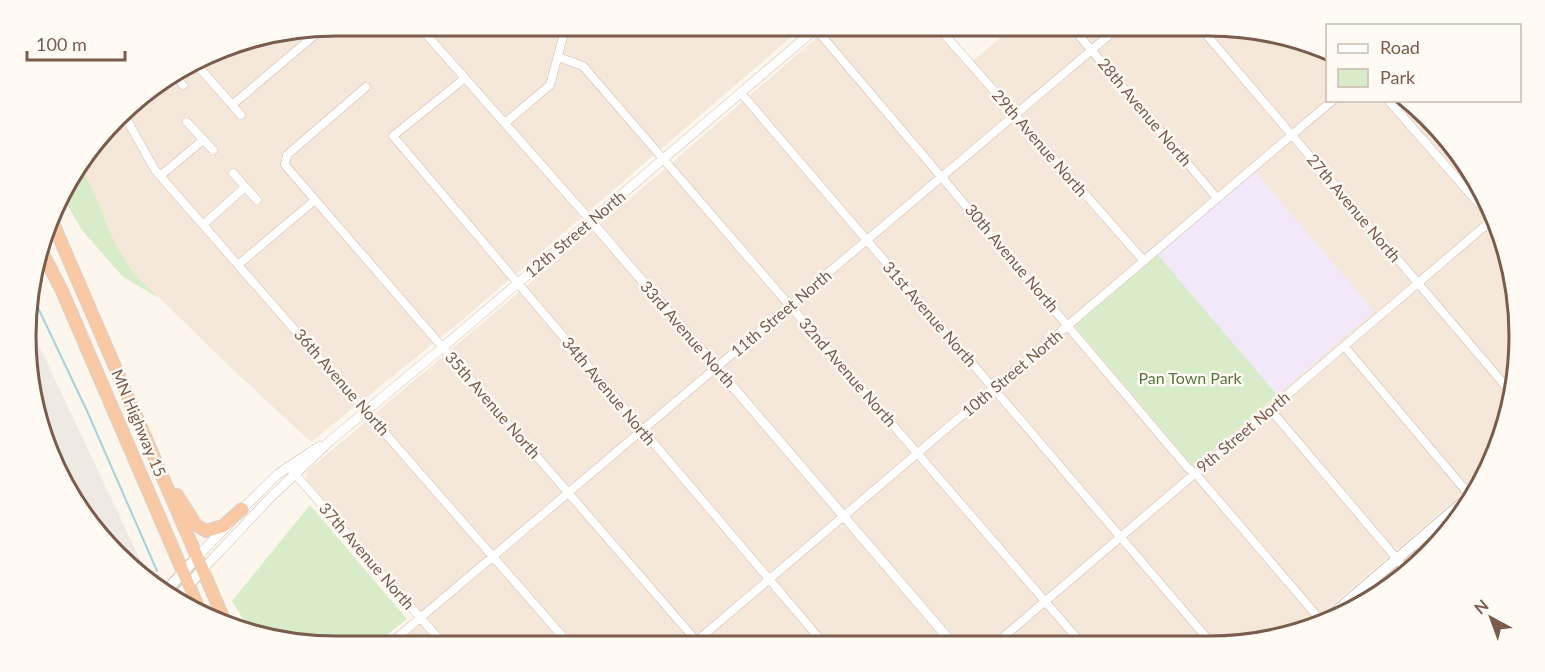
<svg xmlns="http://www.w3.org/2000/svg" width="1545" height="672" viewBox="0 0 1545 672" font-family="Lato,sans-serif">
<rect width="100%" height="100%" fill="#fdf6ec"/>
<path fill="#f5e8da" d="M336,26H804L461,321L311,442L229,366L133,272L116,245L81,163L132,102L236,42Z
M830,26H943L973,61L1014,26H1209L1309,42L1327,53L1328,100H1410L1414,103L1488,199L1519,316L1503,436L1483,476L1304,629L1250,644L393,646L427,620L306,479L307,471L653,179Z
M1469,504L1398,582L1340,616L1408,557Z"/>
<path fill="#efe9e4" d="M31,329L147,574L145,577L132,570L67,491L31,396Z"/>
<path fill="#f3e8fa" d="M1255,172L1374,311L1277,395L1158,255Z"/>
<path fill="#d8ecc9" d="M81,163L116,245L133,272L159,298L123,277L81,229L62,195L67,180Z
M1158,255L1277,395L1193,466L1075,326Z
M310,505L407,619L373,646H336L251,632L232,601Z"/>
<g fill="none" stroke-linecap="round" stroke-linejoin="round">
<path stroke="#a5d3da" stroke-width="2" d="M31,293L87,411L157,571"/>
<g stroke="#d1beb0" stroke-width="9">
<path id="minor" d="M419,26L591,221
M937,26L1144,261
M1071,26L1217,198
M1199,26L1509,390
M816,29L1188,468L1195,473L1324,624
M558,57L583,66L1082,644
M197,65L241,115
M175,77L183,85
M465,78L393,136L825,645
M366,87L287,155L285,165L699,644
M741,93L1212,644
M1388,100L1494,221
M232,105L323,28
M123,113L155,170L571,646
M187,122L213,150
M505,123L550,85L566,26
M233,173L257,200
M160,176L203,140
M204,224L245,187
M239,264L315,200
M1344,346L1472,498
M1270,409L1408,572
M288,466L445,646
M692,645L1333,100
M994,645L1493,219
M387,646L1120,26"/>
</g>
<g stroke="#d1beb0" stroke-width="10">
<path id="tertiary" d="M591,221L954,645
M238,513L278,474L320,446
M197,557L227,526
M202,570L270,498L330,441L443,347L819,26"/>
</g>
<g stroke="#d6c0b0" stroke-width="12">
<path id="secondary" d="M167,590L197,557
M178,597L202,570
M1320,625L1476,491"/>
</g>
<g stroke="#dad1cd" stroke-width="14">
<path id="trunk" d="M52,221L226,624
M41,250L62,291L199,609
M177,495L196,525L206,531L223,526L242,509"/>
</g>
<use href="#minor" stroke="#fff" stroke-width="8"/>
<use href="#tertiary" stroke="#fff" stroke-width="9"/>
<use href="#secondary" stroke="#fff" stroke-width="10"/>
<use href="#trunk" stroke="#f9c8a4" stroke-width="12"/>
</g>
<g text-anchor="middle" stroke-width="5" stroke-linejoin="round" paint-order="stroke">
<g font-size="16" fill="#7a5c4d" stroke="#fffaf3">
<text transform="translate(1145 112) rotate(50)" y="6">28th Avenue North</text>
<text transform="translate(1040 143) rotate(49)" y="6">29th Avenue North</text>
<text transform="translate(1354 208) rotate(50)" y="6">27th Avenue North</text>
<text transform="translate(575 234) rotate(-40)" y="6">12th Street North</text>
<text transform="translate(1012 258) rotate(50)" y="6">30th Avenue North</text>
<text transform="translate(781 313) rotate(-40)" y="6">11th Street North</text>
<text transform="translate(930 314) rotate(49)" y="6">31st Avenue North</text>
<text transform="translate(688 334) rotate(49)" y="6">33rd Avenue North</text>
<text transform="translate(848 372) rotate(49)" y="6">32nd Avenue North</text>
<text transform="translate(1012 373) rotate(-40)" y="6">10th Street North</text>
<text transform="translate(342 382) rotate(49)" y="6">36th Avenue North</text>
<text transform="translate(609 391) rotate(50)" y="6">34th Avenue North</text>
<text transform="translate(493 405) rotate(49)" y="6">35th Avenue North</text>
<text transform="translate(139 423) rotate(67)" y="6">MN Highway 15</text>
<text transform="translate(1243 432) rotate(-40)" y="6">9th Street North</text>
<text transform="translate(367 556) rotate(49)" y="6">37th Avenue North</text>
</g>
<g font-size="16" fill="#537a41" stroke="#fffaf3">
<text x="1190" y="384">Pan Town Park</text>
</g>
</g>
<path d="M0 0H1545V672H0ZM336 36H1209A300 300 0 0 1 1509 336V336A300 300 0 0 1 1209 636H336A300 300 0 0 1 36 336V336A300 300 0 0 1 336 36Z" fill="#fffaf3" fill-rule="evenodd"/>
<path fill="none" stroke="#7a5c4d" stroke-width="3" d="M336 36H1209A300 300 0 0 1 1509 336V336A300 300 0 0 1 1209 636H336A300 300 0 0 1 36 336V336A300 300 0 0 1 336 36Z"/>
<rect x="1326" y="24" width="195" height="78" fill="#fffaf3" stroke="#cabbb1" stroke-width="1.5"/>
<rect x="1338" y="44" width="30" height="9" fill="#ffffff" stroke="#cabbb1" stroke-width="1.5"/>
<text x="1380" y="54" font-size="18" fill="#7a5c4d">Road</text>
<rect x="1338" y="69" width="30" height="18" fill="#d8ecc9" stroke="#cabbb1" stroke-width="1.5"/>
<text x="1380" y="84" font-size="18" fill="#7a5c4d">Park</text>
<g transform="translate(1491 618) rotate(319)" stroke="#fffaf3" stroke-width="4.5" paint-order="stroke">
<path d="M0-4.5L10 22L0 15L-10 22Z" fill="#7a5c4d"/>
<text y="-9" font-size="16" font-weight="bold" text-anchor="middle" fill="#7a5c4d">N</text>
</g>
<path d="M27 51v9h98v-9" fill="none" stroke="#7a5c4d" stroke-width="3"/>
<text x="36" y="51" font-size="18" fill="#7a5c4d" stroke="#fffaf3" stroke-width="4.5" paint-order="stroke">100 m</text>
</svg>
